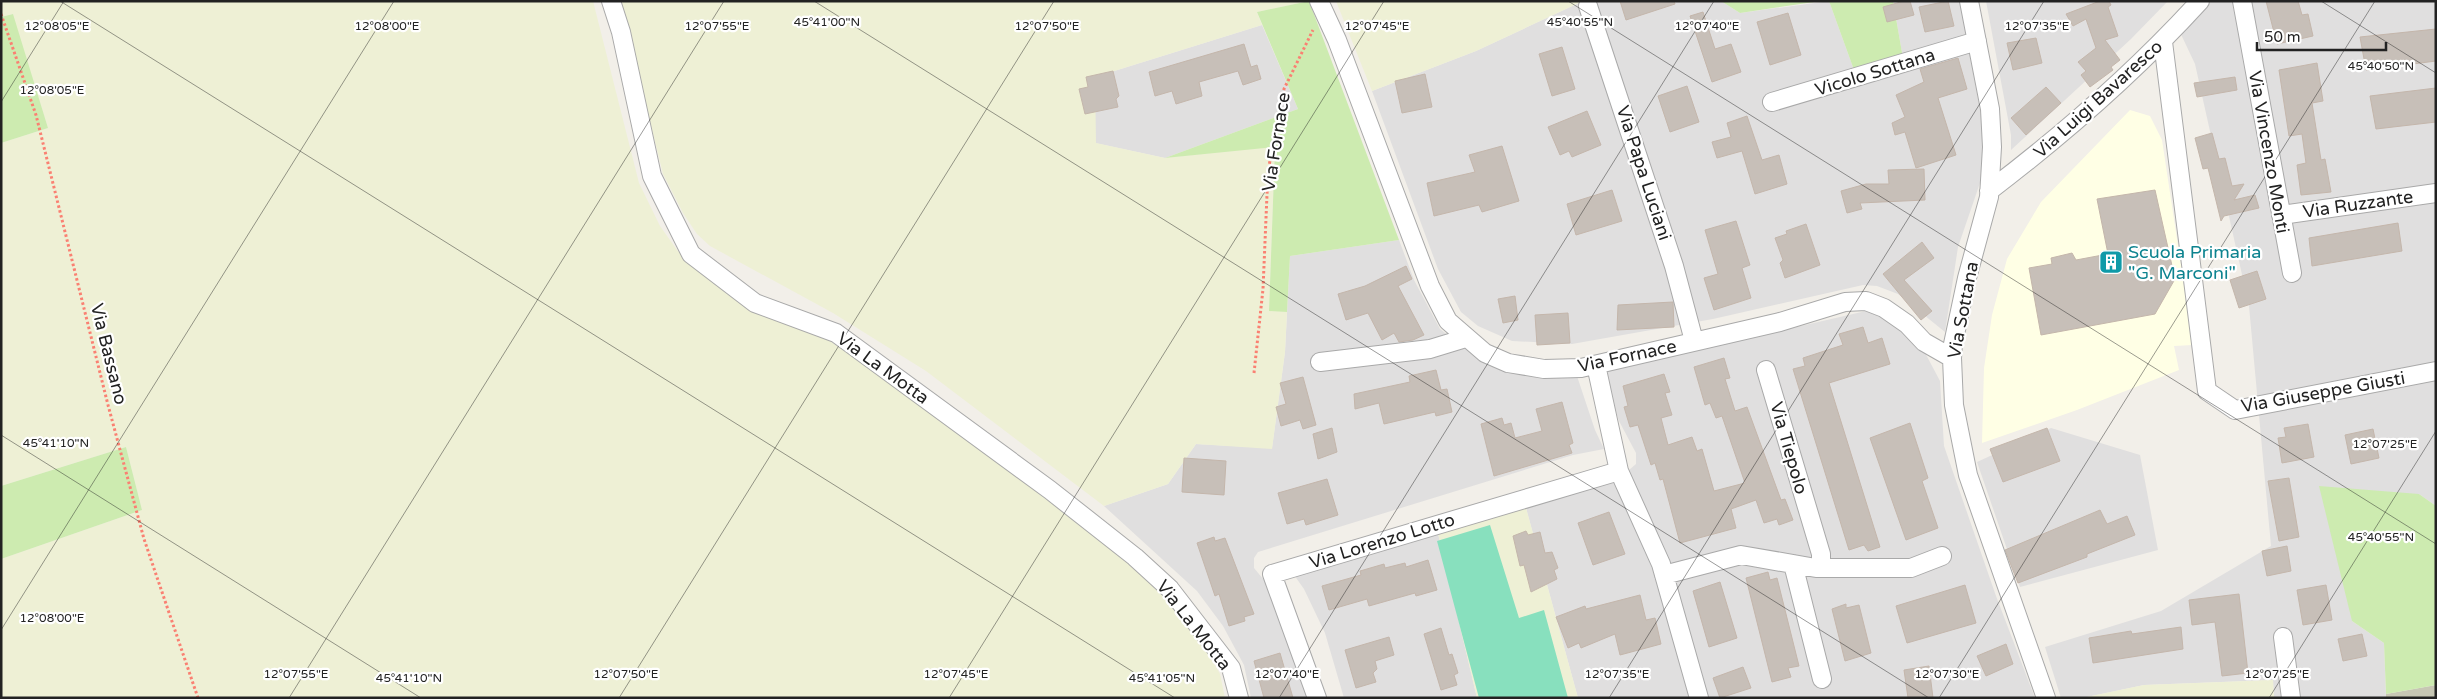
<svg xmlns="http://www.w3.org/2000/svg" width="2437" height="699" viewBox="0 0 2437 699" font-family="'Varela Round',sans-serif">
<rect width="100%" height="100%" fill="#f2efe9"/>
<path fill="#e0dfdf" d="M1583,1H1721L1740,13L1829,1L1854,70L1904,64L1893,1H1960L1985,137L1982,177L1958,247L1945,332L1898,294L1877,286L1863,285L1713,319L1572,344L1512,341L1478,326L1461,312L1438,269L1372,91L1476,51Z
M1986,1H2168L2131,39L2011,150V135Z
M2207,1H2436V506L2419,494L2352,621L2384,643L2386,698H2274L2273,680L2144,685L2082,698H2061L2045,647L2161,611L2271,546L2249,306L2195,64L2178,28Z
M1262,25L1298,109L1165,158L1095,143V77Z
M1399,240L1414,280L1440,329L1464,348L1486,360L1575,370L1595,430L1604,449L1573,455L1258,552L1254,558V568L1282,602L1317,698H1251L1244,665L1223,626L1197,591L1104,506L1168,484L1196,444L1272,448L1285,352L1290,256Z
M1866,311L1886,317L1922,347L1940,381L1944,446L1996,596L2035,698H1578L1523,497L1580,480L1629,470L1636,464V453L1619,421L1601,367L1718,345Z
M2051,428L2140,455L2158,550L2020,587L1977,462Z
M1436,525L1477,698H1344L1325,633L1304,589L1289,568Z"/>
<path fill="#ffffe5" d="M2130,110L2150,116L2162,140L2193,345L2174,346L2179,370L2077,410L1982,443L1984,368L1992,315L2007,259L2041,202Z"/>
<path fill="#c7c7b4" d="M2436,685V698H2386V694Z"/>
<path fill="#eef0d5" d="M1,1H593L639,183L660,226L677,250L694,267L820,335L911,392L1087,526L1178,608L1201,640L1220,674L1225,698H1V559L142,510L126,447L1,486V143L48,128L12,14L1,17Z
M620,1H1309L1257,12L1262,25L1095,77L1096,143L1165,158L1275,146L1269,310L1287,312L1285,352L1272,449L1196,444L1168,484L1104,506L926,371L833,313L710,246L697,234L683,213L663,174Z
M1336,1H1583L1476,51L1372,91Z
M1523,497L1578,698H1477L1436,525Z
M2273,680L2274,698H2082L2144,685Z"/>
<path fill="#cdebb0" d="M1309,1L1399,240L1290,256L1287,312L1269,311L1275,147L1165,158L1298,109L1257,12Z
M1721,1H1821L1740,13Z
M1829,1H1893L1904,64L1854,70Z
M13,14L48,128L1,143V17Z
M126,447L142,510L1,559V486Z
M2319,486L2419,494L2436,506V685L2386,694L2384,643L2352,621Z"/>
<path fill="#88e0be" d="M1490,525L1519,618L1544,610L1568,698H1479L1437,541Z"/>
<path fill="#c7bfb8" stroke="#c4b6ab" d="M1620,1H1674L1675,4L1626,20Z
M1904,1H1910L1914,15L1887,22L1883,7Z
M1948,1L1954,26L1925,32L1919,7Z
M2100,1H2109L2111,5L2108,7L2118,36L2105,40L2120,60L2111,67L2113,70L2090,87L2081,75L2086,71L2078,62L2096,48L2086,19L2073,26L2066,14Z
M2266,1H2298L2302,15L2308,14L2313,36L2277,44Z
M1703,12L1715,49L1731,44L1741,72L1712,82L1690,16Z
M1788,13L1801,55L1770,65L1757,22Z
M2436,29V61L2366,70L2360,37Z
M2036,38L2042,63L2013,70L2007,43Z
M1244,44L1251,67L1257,65L1261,79L1243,85L1238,71L1199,82L1202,96L1176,104L1172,91L1155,96L1149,72Z
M1562,47L1575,89L1552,96L1539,54Z
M1958,58L1967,89L1938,98L1956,155L1916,168L1905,132L1895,135L1892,123L1905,117L1896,95L1924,82L1920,69Z
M2317,63L2323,101L2312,103L2321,160L2325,159L2331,192L2301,195L2297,165L2306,163L2302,134L2289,136L2279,70Z
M1113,71L1119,96L1116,99L1118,107L1085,114L1079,89L1088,87L1086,77Z
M1425,74L1432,107L1402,113L1395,81Z
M2235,77L2237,90L2197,97L2194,83Z
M1687,86L1699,122L1670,132L1658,96Z
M2046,87L2061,103L2026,135L2011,118Z
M2436,88V122L2376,129L2370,96Z
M1587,111L1601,145L1572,157L1569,151L1560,155L1548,127Z
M1747,116L1762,160L1779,155L1787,184L1755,194L1742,151L1717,158L1712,142L1731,137L1727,123Z
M2212,133L2219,159L2225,158L2232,186L2244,184L2234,200L2255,195L2259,208L2224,216L2221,221L2208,168L2203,169L2195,138Z
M1502,146L1519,201L1482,212L1479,205L1434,216L1427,183L1475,172L1469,155Z
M1924,169L1925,200L1860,203L1862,209L1847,213L1841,191L1866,184H1889L1888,170Z
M1612,190L1622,221L1576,235L1567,204Z
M2155,190L2175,279L2155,314L2041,335L2029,268L2052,264L2051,258L2072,253L2076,260L2108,254L2097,199Z
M1736,221L1750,265L1742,268L1751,298L1714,310L1704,278L1718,274L1705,230Z
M2398,223L2402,251L2312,266L2309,238Z
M1806,224L1820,265L1785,278L1780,263L1783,260L1775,238L1787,234L1786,231Z
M1922,242L1934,258L1904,280L1932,311L1921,320L1883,274Z
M1406,266L1412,279L1398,286L1424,335L1413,340L1399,342L1394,333L1382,340L1368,313L1346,320L1338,294L1365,286Z
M2257,271L2266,299L2239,308L2230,280Z
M1515,296L1518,320L1503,323L1498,299Z
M1673,302L1674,327L1617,330L1618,305Z
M1568,313L1570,343L1537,345L1535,315Z
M1863,327L1868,343L1882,338L1890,364L1829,383L1880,547L1868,551L1864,545L1849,550L1793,369L1805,366L1803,358L1843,345L1839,334Z
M1724,358L1730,378L1725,379L1735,411L1747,407L1781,500L1785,499L1793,520L1779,525L1777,519L1764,523L1756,500L1731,509L1736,528L1680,543L1663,479L1660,480L1655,463L1651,465L1638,425L1630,427L1624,407L1628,406L1623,386L1664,374L1670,392L1665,393L1672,415L1661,418L1668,445L1692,437L1697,451L1702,449L1714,491L1745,483L1722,416L1716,418L1710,403L1705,405L1694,367Z
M1436,370L1441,390L1447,389L1452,412L1436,416L1435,412L1384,424L1379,403L1355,409L1354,394L1410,382L1409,376Z
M1303,377L1316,425L1303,429L1300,420L1281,426L1276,407L1286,404L1280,383Z
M1562,402L1573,443L1569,445L1572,453L1494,476L1481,424L1502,418L1504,425L1511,423L1515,438L1542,431L1536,409Z
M1910,423L1928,478L1922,481L1938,528L1906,540L1870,438Z
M2308,424L2314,457L2282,463L2278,438L2286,437L2284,428Z
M1332,428L1337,452L1318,459L1313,434Z
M2047,428L2060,461L2003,482L1990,449Z
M2373,429L2379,458L2351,464L2345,435Z
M1184,458L1226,461L1224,495L1182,492Z
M2289,478L2299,537L2279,541L2268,481Z
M1327,479L1338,515L1306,525L1304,519L1287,524L1278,493Z
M2100,510L2107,524L2127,516L2135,535L2087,554V557L2018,583L2005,550Z
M1609,512L1625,554L1593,565L1578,523Z
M1526,531L1528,535L1540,532L1545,553L1552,552L1558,568L1554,570L1557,579L1531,592L1524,565L1520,566L1513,536Z
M1214,537L1215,541L1225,538L1254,614L1244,617L1245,621L1229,626L1219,594L1215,596L1197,543Z
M2287,546L2291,571L2267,576L2262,551Z
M1428,560L1437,590L1416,596L1415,593L1369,606L1367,599L1329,610L1322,586L1361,575L1360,571L1384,564L1385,568L1405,563L1406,567Z
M1768,572L1770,580L1777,578L1799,666L1788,668L1791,677L1772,682L1746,578Z
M1720,582L1737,638L1709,647L1693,591Z
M1965,585L1976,623L1907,643L1896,606Z
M2326,585L2332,620L2303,625L2297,590Z
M2239,594L2248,673L2222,676L2215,622L2192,625L2189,600Z
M1640,595L1646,620L1655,618L1661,644L1620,655L1615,634L1581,648L1579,643L1568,648L1556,617L1585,606L1586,609Z
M1846,604V608L1859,605L1871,653L1845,661L1832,609Z
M2181,627L2183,649L2093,663L2089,638L2131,631L2132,634Z
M1441,628L1449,655L1452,654L1458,673L1454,675L1457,685L1441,690L1424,634Z
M2362,634L2367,656L2343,661L2338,639Z
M1389,637L1394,655L1375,661L1377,669L1373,673L1376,682L1356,688L1345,650Z
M2006,644L2013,664L1986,676L1977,656Z
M1280,653L1293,698H1264L1254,661Z
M1929,666L1933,698H1908L1904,670Z
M1743,667L1751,688L1720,698L1713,678Z"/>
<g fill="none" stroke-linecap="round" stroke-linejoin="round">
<g stroke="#a9a9a9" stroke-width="20">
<path id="minor" d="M611,1L621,32L652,176L691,254L755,303L836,333L1050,490L1135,557L1170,589L1231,668L1239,698
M1319,1L1337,40L1430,286L1448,321L1485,353L1508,363L1544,369L1581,368L1780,322L1845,302L1866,301L1884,308L1907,324L1924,342L1952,358
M1969,1L1990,109L1992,147L1989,197L1967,278L1953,344L1952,358L1954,405L1968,475L2046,698
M2242,1L2292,273
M1588,6L1674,266L1694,341
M2163,42L2207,391L2235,410L2436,371
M1772,102L1977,41
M1989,191C2064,134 2137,70 2200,1
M2281,215L2436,193
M1320,362L1430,349L1466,338
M1596,365L1619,471L1661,564L1699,698
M1766,370L1821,554V568
M1793,564L1822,679
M1664,575L1741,555L1816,568H1911L1942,556
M2283,637L2291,698
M1317,698L1272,574L1619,471"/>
</g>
<path stroke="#fa8072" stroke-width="3" stroke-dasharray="2.5 2.5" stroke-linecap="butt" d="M1,14L36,115L108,405L144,539L198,698
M1254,373L1263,289L1268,171L1284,89L1313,30"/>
<use href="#minor" stroke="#fff" stroke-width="18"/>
</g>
<path fill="none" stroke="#222" stroke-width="1" stroke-opacity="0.45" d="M60,1L1175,698M814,1L1929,698M1568,1L2436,544M2321,1L2436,73M1,102L64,1M1,435L421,698M1,630L394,1M289,698L724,1M619,698L1054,1M949,698L1384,1M1279,698L1714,1M1609,698L2044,1M1939,698L2375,1M2269,698L2436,431"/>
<defs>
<g id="building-square" transform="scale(1.25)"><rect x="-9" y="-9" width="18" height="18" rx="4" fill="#0f9aa8" stroke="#fff"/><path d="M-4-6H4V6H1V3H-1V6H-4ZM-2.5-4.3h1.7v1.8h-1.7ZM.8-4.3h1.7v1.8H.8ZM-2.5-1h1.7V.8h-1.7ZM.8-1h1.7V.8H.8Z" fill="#fff"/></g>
</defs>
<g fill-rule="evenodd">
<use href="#building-square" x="2111" y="262"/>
</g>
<g text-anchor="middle" stroke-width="4.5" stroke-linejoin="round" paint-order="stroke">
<g font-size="18" fill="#222" stroke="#fff">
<text transform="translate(1875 72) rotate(-17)" y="6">Vicolo Sottana</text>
<text transform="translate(2098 99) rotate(-42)" y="6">Via Luigi Bavaresco</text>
<text transform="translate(1276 142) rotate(-81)" y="6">Via Fornace</text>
<text transform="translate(2269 152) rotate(80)" y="6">Via Vincenzo Monti</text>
<text transform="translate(1644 173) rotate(72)" y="6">Via Papa Luciani</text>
<text transform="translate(2358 204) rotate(-8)" y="6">Via Ruzzante</text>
<text transform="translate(1963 310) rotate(-79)" y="6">Via Sottana</text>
<text transform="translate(109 354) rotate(76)" y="6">Via Bassano</text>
<text transform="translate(1627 356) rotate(-12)" y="6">Via Fornace</text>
<text transform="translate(883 368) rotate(36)" y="6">Via La Motta</text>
<text transform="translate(2323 392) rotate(-10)" y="6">Via Giuseppe Giusti</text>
<text transform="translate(1789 448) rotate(74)" y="6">Via Tiepolo</text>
<text transform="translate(1382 541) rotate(-17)" y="6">Via Lorenzo Lotto</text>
<text transform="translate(1194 625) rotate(52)" y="6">Via La Motta</text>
</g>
<g font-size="18" fill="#0d838f" stroke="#fff" text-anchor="start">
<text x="2128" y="258">Scuola Primaria<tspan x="2128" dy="21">"G. Marconi"</tspan></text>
</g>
</g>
<g font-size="12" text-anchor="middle" fill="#222" stroke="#fff" stroke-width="4.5" stroke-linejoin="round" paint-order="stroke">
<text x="827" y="26">45°41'00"N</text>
<text x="1580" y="26">45°40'55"N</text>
<text x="57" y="30">12°08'05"E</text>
<text x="387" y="30">12°08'00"E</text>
<text x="717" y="30">12°07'55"E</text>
<text x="1047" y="30">12°07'50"E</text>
<text x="1377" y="30">12°07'45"E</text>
<text x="1707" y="30">12°07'40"E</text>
<text x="2037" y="30">12°07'35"E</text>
<text x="2381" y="70">45°40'50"N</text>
<text x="52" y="94">12°08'05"E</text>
<text x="56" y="447">45°41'10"N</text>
<text x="2385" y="448">12°07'25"E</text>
<text x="2381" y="541">45°40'55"N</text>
<text x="52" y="622">12°08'00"E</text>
<text x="296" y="678">12°07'55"E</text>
<text x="626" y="678">12°07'50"E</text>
<text x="956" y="678">12°07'45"E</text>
<text x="1287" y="678">12°07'40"E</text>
<text x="1617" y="678">12°07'35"E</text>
<text x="1947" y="678">12°07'30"E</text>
<text x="2277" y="678">12°07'25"E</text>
<text x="409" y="682">45°41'10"N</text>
<text x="1162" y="682">45°41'05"N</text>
</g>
<rect width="2437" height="699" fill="none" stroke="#222222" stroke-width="5"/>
<path d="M2257 42v8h129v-8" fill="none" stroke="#222222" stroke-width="2.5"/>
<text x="2264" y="42" font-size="15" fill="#222222" stroke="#ffffff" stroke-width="4" paint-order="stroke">50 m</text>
</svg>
